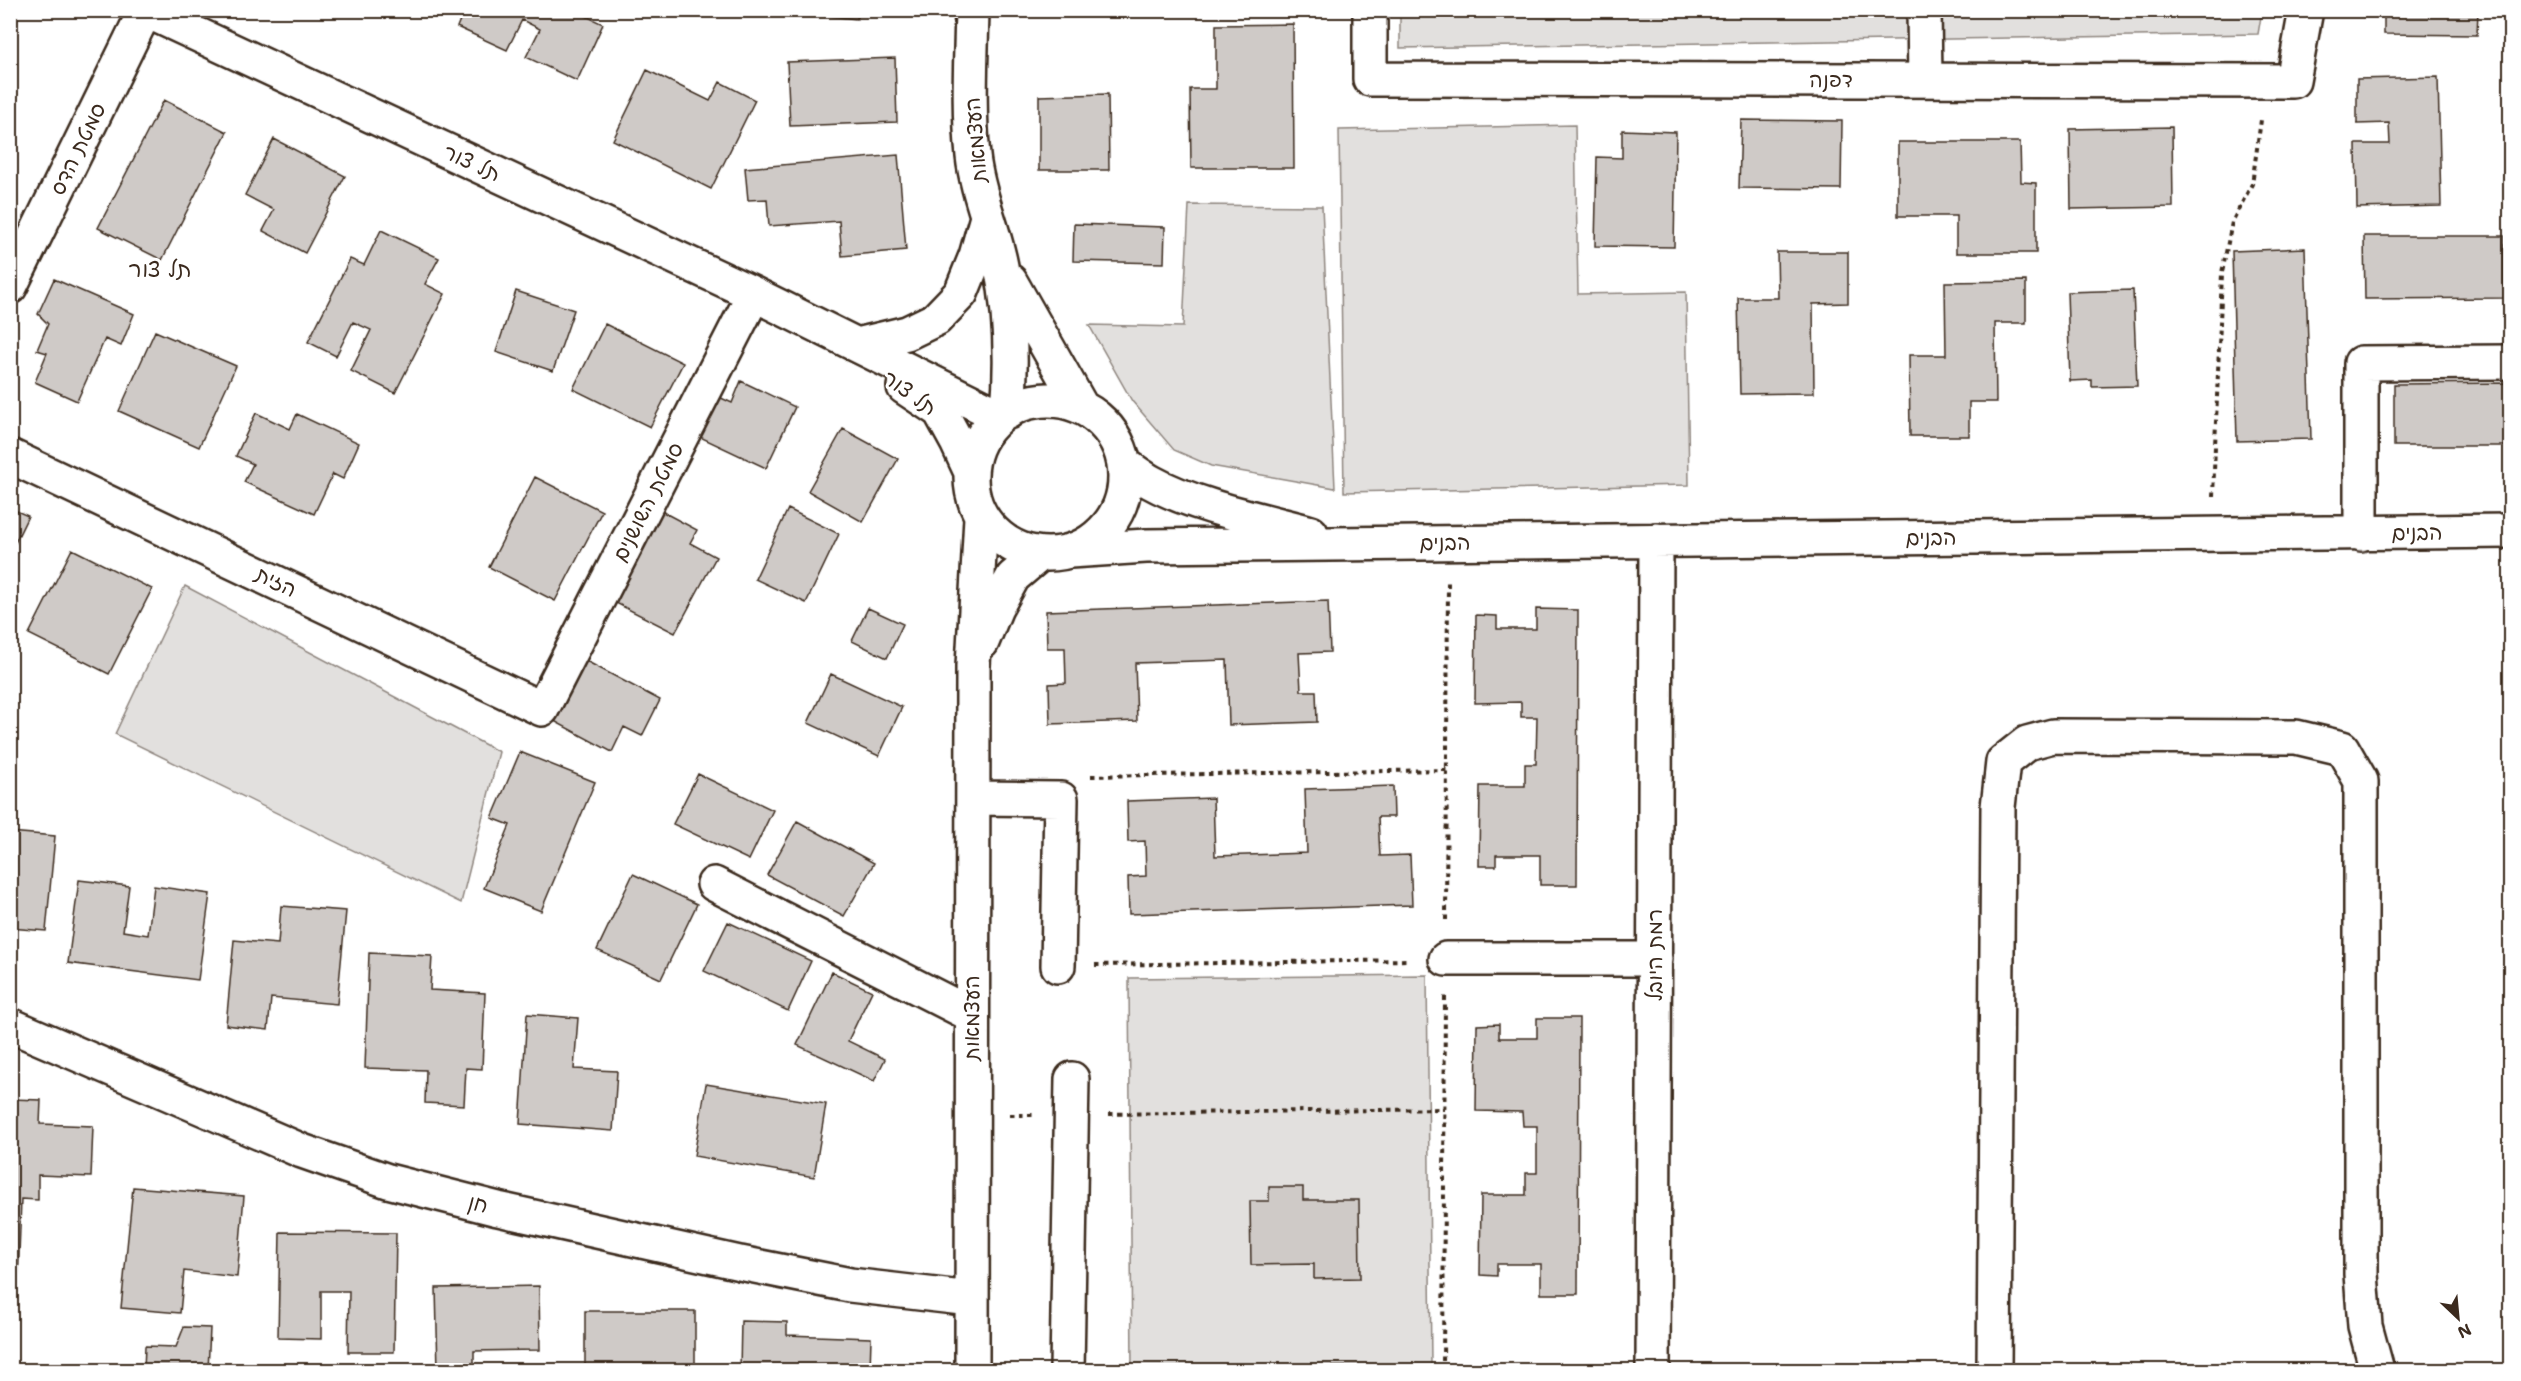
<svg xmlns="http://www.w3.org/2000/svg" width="2521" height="1381" viewBox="0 0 2521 1381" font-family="'Shantell Sans','Playpen Sans Hebrew',sans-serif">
<rect width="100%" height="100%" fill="#fff"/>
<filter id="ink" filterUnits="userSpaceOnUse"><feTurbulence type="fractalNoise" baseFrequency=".0167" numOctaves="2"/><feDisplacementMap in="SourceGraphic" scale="12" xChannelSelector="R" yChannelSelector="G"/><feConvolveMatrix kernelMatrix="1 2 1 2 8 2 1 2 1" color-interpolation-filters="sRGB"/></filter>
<g filter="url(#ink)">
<path fill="#e2e0de" stroke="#8e857e" stroke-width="1.5" d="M1400,10L2262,11L2258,34L1400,48Z
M1575,125L1578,294L1686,292L1689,485L1344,492L1339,130Z
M1189,205L1322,206L1335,488L1211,466L1174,450L1132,401L1089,325L1183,327Z
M185,586L499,752L461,903L115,734Z
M1427,975L1431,1365L1132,1368L1129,978Z"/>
<path fill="#cfcac7" stroke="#3b2a1e" stroke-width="1.5" d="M464,10H573L603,24L577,81L526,57L540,29L522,20L507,50L457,27Z
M798,10H858L857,19L798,13Z
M2384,10H2478L2477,35L2384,34Z
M1293,24L1294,168H1191L1190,89H1216V25Z
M895,58L897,122L790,126L787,62Z
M647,70L710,101L720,82L755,100L711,189L613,140Z
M2438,77L2441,206L2357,208L2356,144H2390L2389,123L2357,124V79Z
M1108,94L1109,170H1039V96Z
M164,100L227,132L162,260L98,228Z
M1741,120L1842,121L1841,189L1739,188Z
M2172,127L2173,207L2071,209L2070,129Z
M1622,130L1676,132L1674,247L1595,246L1597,157L1622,158Z
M274,139L345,176L305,253L263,231L274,210L245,195Z
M1898,142H2020L2021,182L2036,183V253H1956V216H1898Z
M898,155L906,250L842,256L839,221L769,226L767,199L748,200L745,168Z
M1074,224L1165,227L1164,263L1073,261Z
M381,230L439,258L425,284L445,294L395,393L351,371L371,330L353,322L336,356L308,342L350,259L364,265Z
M2364,236H2504V298L2365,299Z
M2305,248L2311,439L2237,441L2232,251Z
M1777,252H1848V303L1813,304L1814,393L1740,394L1738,298H1778Z
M54,279L134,314L121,346L105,339L77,401L35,382L47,353L37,350L48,324L38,314Z
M2026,281V323H1995L1996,402H1969V436H1910L1909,355H1946L1945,282Z
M2133,290L2137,386L2092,387V380L2070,381L2067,292Z
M516,291L574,310L553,371L496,352Z
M605,324L683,363L650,427L573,389Z
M155,331L236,366L199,447L119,411Z
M741,381L795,407L766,468L700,437L719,397L732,403Z
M2510,383V446H2394V384Z
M256,413L290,429L297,414L359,443L343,479L333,474L314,514L244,482L253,464L236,456Z
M843,429L898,459L863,522L808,491Z
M535,477L602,511L555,601L489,567Z
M10,508L28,516L10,553Z
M788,509L839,534L806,603L755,579Z
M661,511L697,530L690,543L716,557L675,633L612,601Z
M72,549L152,589L109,674L29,634Z
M1328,601L1330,652L1299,653L1301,691H1316L1317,722L1229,725L1227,660L1135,663L1137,721L1050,724L1049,684L1066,683L1065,648H1047L1046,611Z
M868,608L903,624L887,658L852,641Z
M1536,609L1578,610L1577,885H1540V855H1496V866H1479L1480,786H1525V764H1536L1537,717H1521V702L1475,703L1476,615L1497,616V629H1536Z
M586,661L660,700L642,736L624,727L612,752L554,721Z
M831,674L902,707L879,756L808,723Z
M520,752L595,782L541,911L484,888L510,825L492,818Z
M698,774L773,810L749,860L673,824Z
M1393,786L1394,817H1378L1380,856L1410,855L1412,905L1129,914L1128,877L1146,876L1145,841L1128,842L1127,801L1213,798L1215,856L1307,853L1305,789Z
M797,821L874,863L844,916L767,875Z
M10,832L55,836L46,931L10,928Z
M633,874L697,904L661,979L597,950Z
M79,880L129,886L123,931L148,935L154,886L210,894L198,980L68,963Z
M281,906L346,911L337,1004L271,998L268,1030L226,1025L234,940L278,944Z
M728,922L811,961L788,1011L704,971Z
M369,953L432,956L430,990L485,993L482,1069L466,1068L464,1105L425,1103L426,1070L365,1068Z
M832,972L872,991L848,1041L885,1059L874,1081L797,1045Z
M527,1014L578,1018L574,1069L617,1071L613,1131L520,1124Z
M1537,1018H1579L1578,1294H1541V1264H1497V1276L1480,1275L1481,1195H1526V1173H1537V1126H1523L1522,1112L1476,1111L1477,1025L1499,1024V1038H1537Z
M706,1084L826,1104L814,1177L694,1156Z
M10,1099L41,1100L40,1124L93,1126L91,1177L38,1175V1200L21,1199L18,1283H10Z
M133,1187L244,1196L237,1277L184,1271L180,1313L121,1308Z
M1269,1187H1303V1200H1359L1360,1278L1314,1279V1264L1251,1265L1250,1201H1269Z
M280,1232L396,1233L394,1352H348L349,1291H321V1339L278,1338Z
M539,1286L540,1350L474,1351V1370H438L436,1288Z
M585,1311H695V1370H585Z
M741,1321L787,1322V1335L871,1338L870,1370H740Z
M184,1327L210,1328L208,1370H144L145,1346L176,1347Z"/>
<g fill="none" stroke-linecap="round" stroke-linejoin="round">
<g stroke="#3b2a1e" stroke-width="38">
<path id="minor" d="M145,10L754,294L1000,416
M972,10C971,59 968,108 973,156C977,194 994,229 1001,266C1011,314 1012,364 1008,412
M1370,10V79L2293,81L2306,10
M1924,10L1925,80
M1010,281L1082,408
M10,287L145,11
M857,345L907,333L936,319L961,293L976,256L987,217
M904,387L940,411L957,442L970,470
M971 477a77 77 0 1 1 154 0a77 77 0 1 1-154 0Z
M10,456L542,709L754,294
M1124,464C1133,470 1142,477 1151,482C1194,506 1263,520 1311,533
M2361,534V363L2510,362
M1070,551L1146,546L2510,531
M982,642L996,608L1013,577L1039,555
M973,798L1061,799L1058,966
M714,884L972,1015
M1446,959H1655
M10,1025L302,1151L388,1181L498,1209L740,1263L850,1285L971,1299
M972,1370L973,666L981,517
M1067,1370L1072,1079
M1653,1370L1656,540
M1994,1370L1998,807L2003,762L2027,743L2053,736L2296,737L2342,748L2361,781V1274L2365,1326L2377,1370"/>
</g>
<path stroke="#3b2a1e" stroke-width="4" stroke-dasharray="4.5 4.5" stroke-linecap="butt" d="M2213,496L2222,273L2232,222L2252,184L2261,120
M1091,776L1447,770
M1446,920L1448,582
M1095,965L1409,960
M1109,1114L1445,1109
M1010,1115H1033
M1443,1370L1445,996"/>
<use href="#minor" stroke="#fff" stroke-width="33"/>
</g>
</g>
<g text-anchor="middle" stroke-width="6" stroke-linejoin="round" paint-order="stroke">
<g font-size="21" fill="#3b2a1e" stroke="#fff">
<text x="1831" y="87">דפנה</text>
<text transform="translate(976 140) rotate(-95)" y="7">העצמאות</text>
<text transform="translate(78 149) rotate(-64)" y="7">סמטת הדס</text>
<text transform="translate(472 163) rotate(25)" y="7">תל צור</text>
<text transform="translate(910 393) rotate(36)" y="7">תל צור</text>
<text transform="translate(648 502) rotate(-63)" y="7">סמטת השושנים</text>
<text transform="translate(2417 533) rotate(-1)" y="7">הבנים</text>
<text transform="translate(1931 538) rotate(-1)" y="7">הבנים</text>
<text transform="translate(1445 543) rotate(-1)" y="7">הבנים</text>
<text transform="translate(276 582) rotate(26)" y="7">הזית</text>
<text transform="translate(1655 955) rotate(-90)" y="7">רמת היובל</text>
<text transform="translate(972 1018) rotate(-90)" y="7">העצמאות</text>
<text transform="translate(478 1204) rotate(14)" y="7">חן</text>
</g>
<g font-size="22" fill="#3b2a1e" stroke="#fff">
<text x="160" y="277">תל צור</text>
</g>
</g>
<rect width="2521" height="1381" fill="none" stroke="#fff" stroke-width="36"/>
<rect x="18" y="18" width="2485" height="1345" fill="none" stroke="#3b2a1e" stroke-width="2" filter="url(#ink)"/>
<g transform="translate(2458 1318) rotate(154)" stroke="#ffffff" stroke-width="4.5" paint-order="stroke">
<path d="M0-4.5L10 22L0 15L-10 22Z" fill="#3b2a1e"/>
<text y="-9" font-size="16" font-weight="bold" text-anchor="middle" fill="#3b2a1e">N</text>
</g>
</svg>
